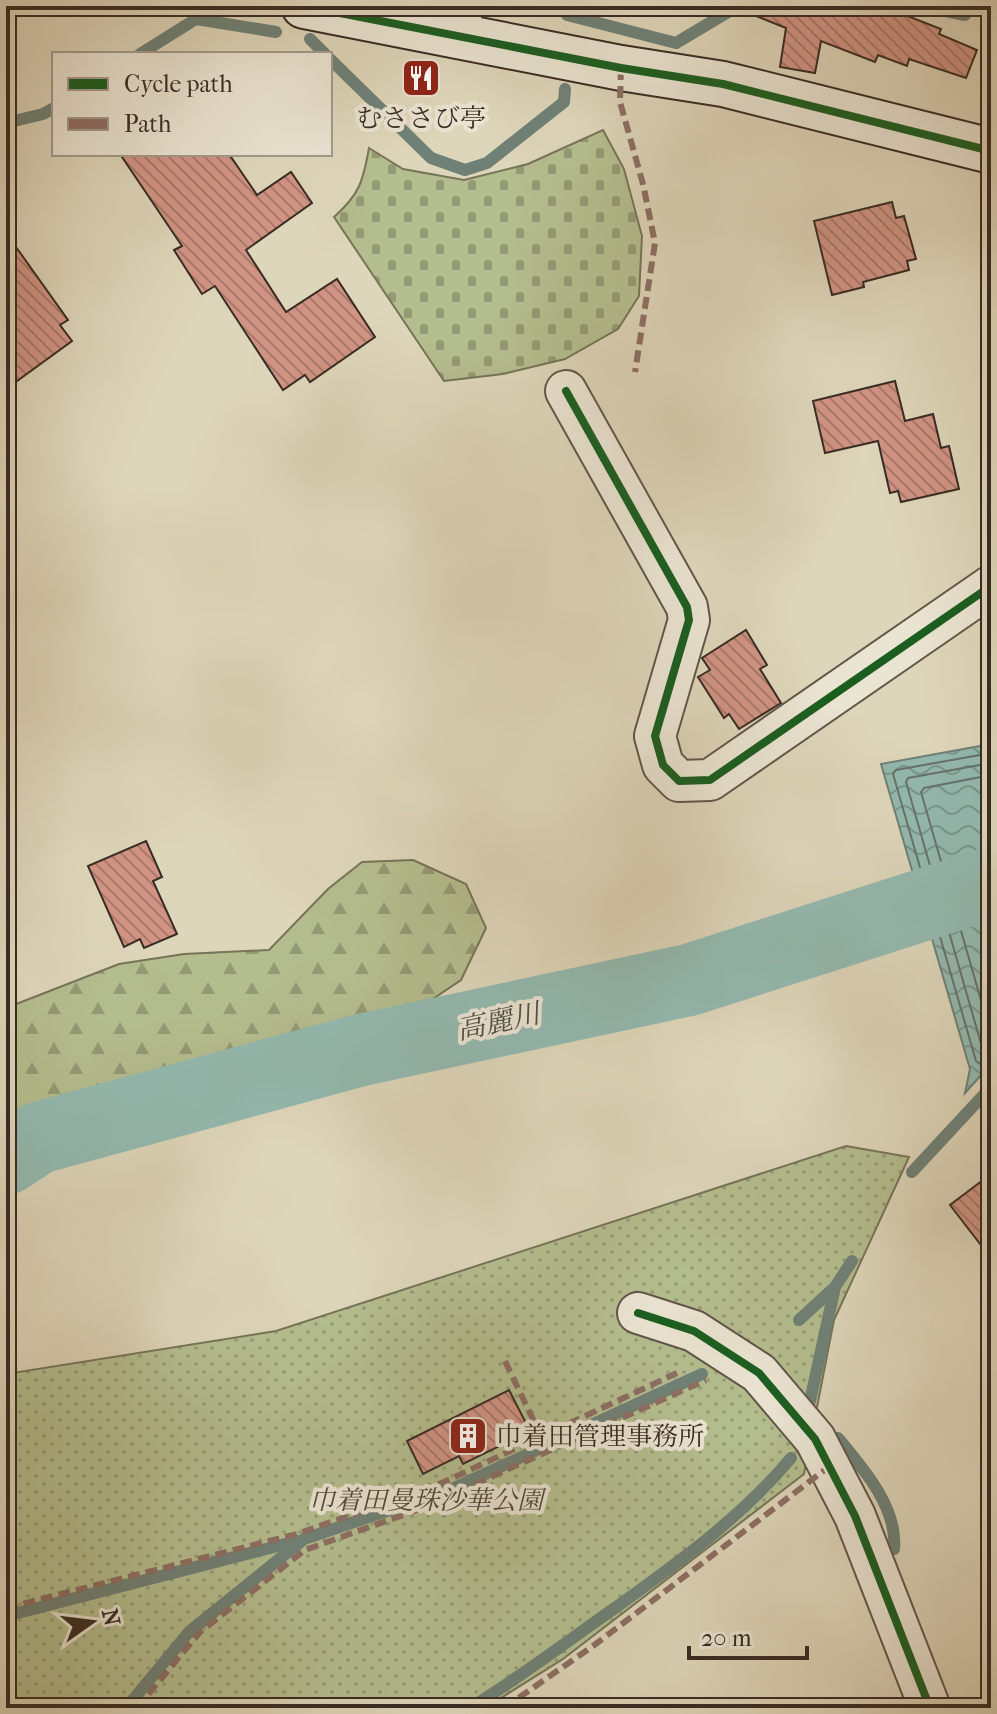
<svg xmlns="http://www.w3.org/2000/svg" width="997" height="1714" viewBox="0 0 997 1714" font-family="'IM FELL French Canon','Noto Serif JP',serif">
<defs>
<pattern id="green-dots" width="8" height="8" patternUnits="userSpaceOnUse" patternTransform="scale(2)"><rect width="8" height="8" fill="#b4bd8e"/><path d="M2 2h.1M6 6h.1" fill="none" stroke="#939a74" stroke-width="1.8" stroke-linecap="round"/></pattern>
<pattern id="forest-firs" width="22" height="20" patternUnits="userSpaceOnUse" patternTransform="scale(2)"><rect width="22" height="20" fill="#b4bd8e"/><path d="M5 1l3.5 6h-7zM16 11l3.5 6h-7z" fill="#939a74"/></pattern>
<pattern id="cemetery-stones" width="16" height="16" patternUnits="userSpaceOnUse" patternTransform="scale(2)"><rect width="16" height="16" fill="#b4bd8e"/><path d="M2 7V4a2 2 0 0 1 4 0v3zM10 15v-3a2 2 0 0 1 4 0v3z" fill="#939a74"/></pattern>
<pattern id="water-waves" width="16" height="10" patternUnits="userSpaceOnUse" patternTransform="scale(2)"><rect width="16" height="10" fill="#93b9af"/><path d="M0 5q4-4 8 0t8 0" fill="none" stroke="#79978e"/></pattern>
<pattern id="building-back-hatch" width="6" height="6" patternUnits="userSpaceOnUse" patternTransform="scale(2)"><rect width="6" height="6" fill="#d19484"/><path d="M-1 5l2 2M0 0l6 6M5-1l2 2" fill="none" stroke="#ab796c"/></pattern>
</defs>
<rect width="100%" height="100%" fill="#ded6ba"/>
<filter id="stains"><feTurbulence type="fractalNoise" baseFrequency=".0025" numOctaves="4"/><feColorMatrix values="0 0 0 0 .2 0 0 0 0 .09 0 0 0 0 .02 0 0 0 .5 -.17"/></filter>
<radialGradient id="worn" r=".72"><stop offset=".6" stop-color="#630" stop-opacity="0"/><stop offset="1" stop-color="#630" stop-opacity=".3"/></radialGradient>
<path fill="url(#green-dots)" stroke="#767459" stroke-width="2" d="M846,1146L909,1157L834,1320L804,1474L563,1659L485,1708H6V1374L276,1331Z"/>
<path fill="url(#forest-firs)" stroke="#767459" stroke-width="2" d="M413,860L466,884L486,928L461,980L391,1027H345L142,1076L94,1105L38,1112L6,1109V1008L119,964L184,954L269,950L328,889L362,862Z"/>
<path fill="url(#cemetery-stones)" stroke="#767459" stroke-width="2" d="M603,130L624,169L642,236L639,296L618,329L565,359L503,374L444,381L334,217C360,194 363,181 369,148L403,169L464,180L528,164Z"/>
<path fill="url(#water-waves)" stroke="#6f8177" stroke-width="2" d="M991,744V1064L965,1093L970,1069L881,764Z"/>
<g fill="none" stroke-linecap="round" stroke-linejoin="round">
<path stroke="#66726a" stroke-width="2" d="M991,753L896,770L893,774L976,1061L980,1064L991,1060
M991,763L908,778L906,782L982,1047L991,1050
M991,775L924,788L921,792L991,1035"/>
<path stroke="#6f8177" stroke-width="12" d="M921,6L965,15
M567,15L676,43L738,6
M310,39L325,54
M140,54L196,19L276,32
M330,59L431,158L465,170L487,163L564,102L565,89
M6,123L43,114L54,108
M912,1172L991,1087
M799,1320L835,1287L852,1261
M810,1401L835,1287
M838,1438C863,1468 898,1508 894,1549
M6,1616L297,1541
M126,1708L189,1632L304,1539L452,1489L702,1374
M470,1708C519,1678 565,1643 612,1610C676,1564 740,1519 791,1458"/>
<path stroke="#93b9af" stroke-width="72" d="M6,1159L38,1138L361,1050L689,980L991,883"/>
</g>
<path fill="url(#building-back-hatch)" stroke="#382c24" stroke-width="2" d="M737,6H882L941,29L939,34L977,50L966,78L909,59L907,66L878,55L875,62L821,41L815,73L780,67L786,28L736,8Z
M120,154H229L257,195L291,172L312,203L246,250L286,312L337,279L375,337L310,382L305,375L283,390L215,286L202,294L174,250L182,246Z
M892,202L896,218L904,216L916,259L907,261L909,270L863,282L864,287L832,295L814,221Z
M6,233L68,320L60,325L72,341L6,389Z
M895,381L905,421L933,414L941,448L949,446L959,489L901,502L898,491L890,493L878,441L825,453L813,401Z
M746,630L767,665L760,669L781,703L739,729L729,714L724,718L698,677L710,670L702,658Z
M146,841L162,877L153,881L177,934L144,948L140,939L124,947L88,866Z
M991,1174V1258L950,1205Z
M509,1390L530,1431L463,1464L459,1456L423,1474L407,1441Z"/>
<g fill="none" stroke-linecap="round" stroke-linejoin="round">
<g stroke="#62564a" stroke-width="44">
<path id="street" d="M461,38V6
M566,391L687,607L689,620L655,736L663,765L679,781L710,780L991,586
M638,1313L694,1331L759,1373L815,1439L855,1516L930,1708"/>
</g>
<g stroke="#382c24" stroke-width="48">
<path id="secondary" d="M304,6L621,68L723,84L991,151"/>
</g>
<use href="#street" stroke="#eae4d2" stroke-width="40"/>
<use href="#secondary" stroke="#eae4d2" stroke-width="44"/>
<path stroke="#8d6e63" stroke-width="6" stroke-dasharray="12 6" stroke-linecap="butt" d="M621,68L620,102L643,184L655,243L635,372
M505,1361L541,1436
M6,1608L297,1534L444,1482L677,1373
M137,1708L200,1632L305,1550L420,1509L706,1380
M504,1708L593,1646L830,1466"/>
<g stroke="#eae4d2" stroke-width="13">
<path id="cycleway" d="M304,6L621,68L723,84L991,151
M566,391L687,607L689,620L655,736L663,765L679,781L710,780L991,586
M638,1313L694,1331L759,1373L815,1439L855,1516L930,1708"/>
</g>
<use href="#cycleway" stroke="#1b5e20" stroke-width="8"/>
</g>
<defs>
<g id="restaurant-square" transform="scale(2)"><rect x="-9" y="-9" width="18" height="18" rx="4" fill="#8f2418" stroke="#eae4d2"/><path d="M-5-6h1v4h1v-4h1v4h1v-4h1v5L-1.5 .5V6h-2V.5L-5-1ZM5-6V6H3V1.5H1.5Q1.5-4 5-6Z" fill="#fff"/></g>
<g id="building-square" transform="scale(2)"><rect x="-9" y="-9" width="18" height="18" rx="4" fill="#8f2418" stroke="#eae4d2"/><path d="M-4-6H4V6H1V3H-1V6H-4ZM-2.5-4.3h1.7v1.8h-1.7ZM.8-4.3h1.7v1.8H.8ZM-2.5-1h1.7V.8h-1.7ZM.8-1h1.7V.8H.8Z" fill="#fff"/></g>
</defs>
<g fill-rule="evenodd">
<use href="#restaurant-square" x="421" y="78"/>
<use href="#building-square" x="468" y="1436"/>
</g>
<g text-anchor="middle" stroke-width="8" stroke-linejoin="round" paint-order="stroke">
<g font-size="26" fill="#382c24" stroke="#eae4d2">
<text x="421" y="127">むささび亭</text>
<text x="496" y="1445" text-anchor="start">巾着田管理事務所</text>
</g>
<g font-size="26" font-style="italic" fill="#514939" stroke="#eae4d2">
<text x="426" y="1509">巾着田曼珠沙華公園</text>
</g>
<g font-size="28" font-style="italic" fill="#4f4f47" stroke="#eae4d2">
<text transform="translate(498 1021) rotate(-12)" y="10">高麗川</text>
</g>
</g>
<rect width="997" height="1714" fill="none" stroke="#ded6ba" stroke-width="32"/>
<rect x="8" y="8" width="981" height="1698" fill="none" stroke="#382c24" stroke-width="4"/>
<rect x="16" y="16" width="965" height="1682" fill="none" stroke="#382c24" stroke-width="2"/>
<rect x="52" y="52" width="280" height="104" fill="#eae4d2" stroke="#a39a8c" stroke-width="2"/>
<rect x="68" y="78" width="40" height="12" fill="#1b5e20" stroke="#a39a8c" stroke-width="2"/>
<text x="124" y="92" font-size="24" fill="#382c24">Cycle path</text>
<rect x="68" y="118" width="40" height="12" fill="#8d6e63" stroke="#a39a8c" stroke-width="2"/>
<text x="124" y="132" font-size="24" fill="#382c24">Path</text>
<g transform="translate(92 1622) rotate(76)" stroke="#eae4d2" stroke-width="6" paint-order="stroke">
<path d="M0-6L14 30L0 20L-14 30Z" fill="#382c24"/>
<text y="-12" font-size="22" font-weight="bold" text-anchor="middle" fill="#382c24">N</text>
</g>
<path d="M689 1646v12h118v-12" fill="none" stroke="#382c24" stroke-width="4"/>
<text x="701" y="1646" font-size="24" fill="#382c24" stroke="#eae4d2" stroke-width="6" paint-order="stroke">20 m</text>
<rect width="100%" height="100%" filter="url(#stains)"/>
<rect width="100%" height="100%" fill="url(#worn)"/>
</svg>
